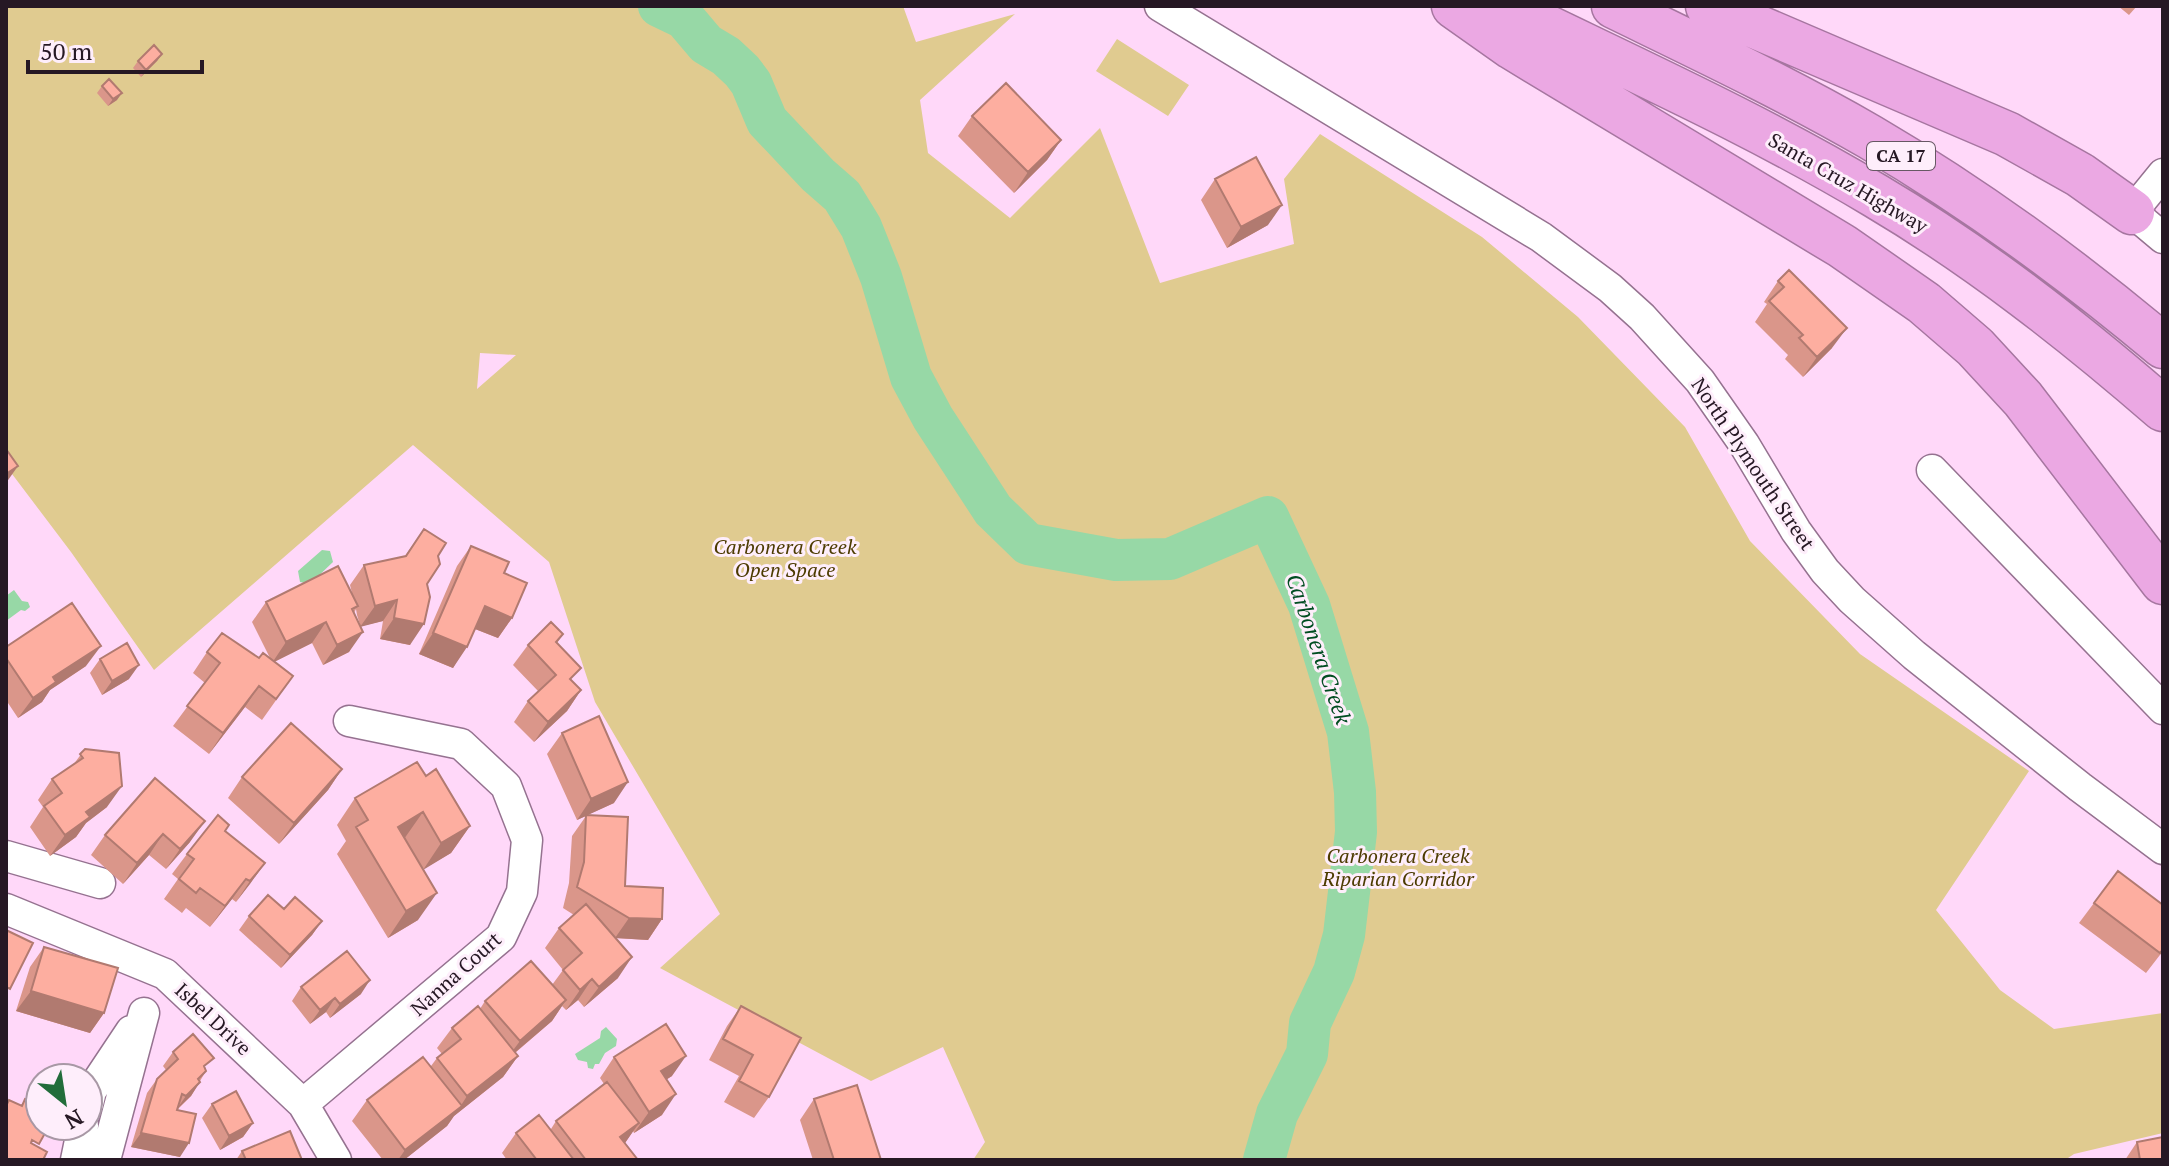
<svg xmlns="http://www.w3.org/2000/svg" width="2169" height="1166" viewBox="0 0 2169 1166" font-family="'PT Serif',serif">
<rect width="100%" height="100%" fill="#ffd8f9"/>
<path fill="#e0cb90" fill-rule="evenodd" d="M6,6H903L916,42L1015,14L920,100L928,153L1010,218L1100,128L1160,283L1294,244L1284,179L1320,134L1482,237L1578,317L1685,427L1750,541L1860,654L2029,771L1936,910L2000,990L2054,1029L2163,1013V1133L2074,1154L2065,1160H973L985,1142L943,1047L871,1081L660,968L720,914L595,702L549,562L413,445L154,670L71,552L6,466ZM480,353L516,355L477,389Z
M1117,39L1189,85L1168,116L1096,71Z"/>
<path fill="#97d8a6" d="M322,550L330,551L333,562L310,584L300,582L298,571Z
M14,590L22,601L28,602L30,607L25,611L21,610L6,621V596Z
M606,1027L617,1039L616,1046L605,1053L599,1064H595L593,1069L588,1068L587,1062L578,1060L575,1054L600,1038L601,1031Z"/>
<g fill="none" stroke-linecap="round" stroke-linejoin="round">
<path stroke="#97d8a6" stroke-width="42" d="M659,6L684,18L706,44L726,56L742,71L751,83L767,121L818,175L842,196L861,227L881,277L911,377L933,418L993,510L1028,544L1116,560L1170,559L1268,517L1309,605L1348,732L1355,792L1356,832L1344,935L1334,972L1310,1023L1307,1054L1277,1114L1264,1160"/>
<g stroke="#957290" stroke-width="33">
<path id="minor" d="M1160,6L1541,237L1610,288L1642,317L1700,381L1744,444L1796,531L1825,571L1852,600L1914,655L2080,787L2163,849
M2163,174L2132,212L2163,238
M1932,470L2163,709
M6,856L100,883
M6,909L165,974L303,1104L336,1160
M88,1104L91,1091L131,1031
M303,1104L501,937L522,892L527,840L506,786L461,744L349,721
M76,1160L83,1126
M105,1160L144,1013"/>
</g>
<g stroke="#a676a0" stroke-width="47">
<path id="highway" d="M1454,6L1512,47L1842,246L1924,303L1975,347L2023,399L2163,582
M1503,6C1628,67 1756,124 1876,196C1979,257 2073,331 2163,409
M1614,6C1700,48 1787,89 1870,137C1974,198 2071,269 2163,346
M1708,6L2007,134L2080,175L2132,212"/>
</g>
<use href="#minor" stroke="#fff" stroke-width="30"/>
<use href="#highway" stroke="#eba8e3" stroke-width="44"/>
</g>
<path fill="#da968a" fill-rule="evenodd" d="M2118,6H2137L2129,15Z
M162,54L157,61L141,77L133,68L138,61Z
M102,86L117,100L108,106L97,93Z
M972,116L1061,140L1047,160L1014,193L958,136Z
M1215,179L1268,225L1227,248L1201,200Z
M1789,270L1832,348L1803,377L1785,359L1788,355L1755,322L1767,304L1764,302L1778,281Z
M424,529L438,556L427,584L410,645L380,639L383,621L361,626L349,652L323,665L312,643L274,662L279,696L262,720L245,707L209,754L173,726L205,683L193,673L207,652L270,658L252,622L266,602L352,593L350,585L364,565L405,556ZM356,609L357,615L360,625L354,613Z
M471,546L504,573L512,618L498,638L475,629L453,668L419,654L457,566Z
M563,634L557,643L572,681L581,690L567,711L534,742L514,722L528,701L539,692L513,665L528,645Z
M6,647L86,666L50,690L42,702L18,718L6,700Z
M100,659L129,679L102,695L90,673Z
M562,733L614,803L587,815L625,886L662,919L648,940L616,938L618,978L584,1007L578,1000L566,1010L562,1006L552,1021L515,1053L518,1056L503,1077L454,1116L447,1126L404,1160H383L352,1121L367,1100L431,1066L437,1058L442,1054L437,1048L452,1028L480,1009L485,1001L552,985L563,970L545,948L559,928L574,915L563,908L569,883L572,836L586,816L577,820L547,754Z
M85,749L107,807L86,823L76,837L50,856L30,827L43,807L38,800L52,779L73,765Z
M342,769L328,790L279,844L228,798L242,777Z
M426,776L470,826L451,853L423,869L418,920L388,938L337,854L346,841L337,825L355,798Z
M155,778L190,842L166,869L149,855L123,884L91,855L105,835Z
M225,831L265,863L236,902L232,899L210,927L186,908L182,913L164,899L178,879L172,874L187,854Z
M2094,903L2163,951L2146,973L2079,923Z
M284,909L322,921L312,935L281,968L239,930L249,916Z
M44,947L104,1013L90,1033L16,1011L30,967Z
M301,987L361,994L330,1018L326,1012L310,1024L292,1001Z
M741,1006L769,1097L754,1118L724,1102L739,1076L709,1060L727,1026Z
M173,1052L205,1070L206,1071L191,1096L177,1110L180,1157L131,1147L147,1093L157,1079L166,1070L163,1066Z
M614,1057L672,1076L667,1079L662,1115L634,1133L633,1131L625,1143L638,1160H507L502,1153L516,1133L551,1129L556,1121L604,1084L600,1078Z
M814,1099L881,1160H813L800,1120Z
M212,1104L253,1123L243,1137L220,1150L202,1118Z
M2137,1142L2163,1160H2125Z
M242,1151L302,1160H236Z"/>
<path fill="#b17a70" d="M162,54L157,61L141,77L146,70Z
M122,93L117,100L108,106L113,99Z
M1061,140L1047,160L1014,193L1028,172Z
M1282,205L1268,225L1227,248L1241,227Z
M1847,328L1832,348L1803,377L1817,357Z
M18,466L6,483V474Z
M397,600L383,621L360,627L375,606Z
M485,606L512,618L498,638L470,627Z
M394,618L424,624L410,645L380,639Z
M326,622L312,643L272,663L286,642Z
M363,632L349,652L323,665L337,645Z
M433,633L467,647L453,668L419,654Z
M101,646L86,666L50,690L42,702L18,718L33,698L53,677Z
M139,665L129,679L102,695L112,681Z
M259,686L245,707L209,754L223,733Z
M581,690L567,711L534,742L548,722Z
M342,769L328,790L279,844L294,823Z
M628,782L614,803L577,820L591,799Z
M122,786L107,807L86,823L76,837L50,856L65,835L86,812Z
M423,812L404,839L398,827Z
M205,821L190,842L166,869L180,849Z
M470,826L451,853L423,870L441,843Z
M163,834L149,855L123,884L137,863Z
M265,863L250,884L236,902L250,881Z
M246,879L232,899L210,927L225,906Z
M437,893L418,920L388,938L406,911Z
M629,918L662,919L648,940L615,938Z
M322,921L312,935L281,968L290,955Z
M632,957L618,978L584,1007L599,987Z
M592,979L578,1000L566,1010L580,990Z
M370,980L361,994L330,1018L340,1004Z
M31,991L104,1013L90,1033L16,1011Z
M335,998L326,1012L310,1024L320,1010Z
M566,1000L552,1021L505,1061L520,1041Z
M518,1056L503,1077L454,1116L447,1126L404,1160H398L405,1150L460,1107L467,1096Z
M686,1056L672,1076L647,1092L661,1071Z
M200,1082L191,1096L176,1110L186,1096Z
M676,1094L662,1115L634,1133L649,1112Z
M253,1123L243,1137L220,1150L229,1136Z
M639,1123L625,1143L620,1137Z
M141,1133L189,1143L180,1157L131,1147Z"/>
<path fill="#fdaea0" stroke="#b17a70" stroke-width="2" d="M154,45L162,54L146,70L138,61Z
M109,79L122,93L113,99L102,86Z
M1006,83L1061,140L1028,172L972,116Z
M1256,157L1282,205L1241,227L1215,179Z
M1789,270L1847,328L1817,357L1799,338L1803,335L1769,301L1784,287L1778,281Z
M6,449L18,466L6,474Z
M424,529L446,543L438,556L440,564L427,584L430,597L424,624L394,618L397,600L375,606L364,565L406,556Z
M471,546L509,562L504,573L527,583L512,618L485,606L467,647L433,633Z
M338,566L358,606L352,609L363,632L337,645L326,622L286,642L266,602Z
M72,603L101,646L53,677L56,682L33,698L6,658V647Z
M551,622L563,634L556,642L581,668L570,679L581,690L548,722L528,701L556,675L528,645Z
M222,633L259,658L263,653L293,676L276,699L259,686L223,733L187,706L220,663L207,652Z
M127,643L139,665L112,681L100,659Z
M599,716L628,782L591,799L562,733Z
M291,723L342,769L294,823L242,777Z
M85,749L119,753L122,786L86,812L90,817L65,835L44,806L62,793L52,779L83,758L80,754Z
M417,762L426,776L436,769L470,826L441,843L423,812L398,827L437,893L406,911L356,827L368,820L355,798Z
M155,778L205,821L180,849L163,834L137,863L105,835Z
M218,815L229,825L225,831L265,863L250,881L246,879L225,906L200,888L196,893L179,879L194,859L187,854Z
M586,815L628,817L625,886L663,888L662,919L629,918L577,887L584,862Z
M2118,871L2163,905V949L2160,953L2094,903Z
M268,895L284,909L295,897L322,921L290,955L249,916Z
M586,904L632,957L599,987L592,979L580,990L563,970L582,953L559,928Z
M6,930L33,943L10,989L6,987Z
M44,947L118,968L104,1013L31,991Z
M347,951L370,980L340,1004L335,998L320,1010L301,987Z
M531,961L566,1000L520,1041L485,1001Z
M478,1006L518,1056L467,1096L437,1058L461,1039L452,1028Z
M741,1006L801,1038L769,1097L739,1081L753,1055L723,1039Z
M666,1024L686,1056L661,1071L676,1094L649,1112L614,1057Z
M193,1034L214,1058L204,1066L206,1071L198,1079L200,1082L186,1096L182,1094L177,1110L196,1114L189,1143L141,1133L157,1079L178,1059L173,1052Z
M423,1057L462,1106L405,1150L367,1100Z
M607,1082L639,1123L620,1137L638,1160H586L556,1121Z
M857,1085L881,1160H834L814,1099Z
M236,1091L253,1123L229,1136L212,1104Z
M25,1099L40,1106V1126H49L39,1144L32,1140L31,1143L47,1152L43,1160H6V1106L9,1100L22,1106Z
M539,1115L574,1160H534L536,1159L516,1133Z
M290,1131L302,1160H246L242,1151Z
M2163,1137V1160H2140L2137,1142Z"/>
<g text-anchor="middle" stroke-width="6" stroke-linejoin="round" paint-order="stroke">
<rect fill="#feeefb" stroke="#675864" stroke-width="2" x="1867" y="142" width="68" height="28" rx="6"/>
<g font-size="18" font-weight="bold" fill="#261824">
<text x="1901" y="162">CA 17</text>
</g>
<g font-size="20" fill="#261824" stroke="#feeefb">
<text transform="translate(1848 183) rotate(30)" y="7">Santa Cruz Highway</text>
<text transform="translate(1753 464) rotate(56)" y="7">North Plymouth Street</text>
<text transform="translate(456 974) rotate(-42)" y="7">Nanna Court</text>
<text transform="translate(213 1019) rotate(43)" y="7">Isbel Drive</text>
</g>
<g font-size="20" font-style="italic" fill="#4c3b00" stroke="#feeefb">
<text x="785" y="554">Carbonera Creek<tspan x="785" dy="23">Open Space</tspan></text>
<text x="1398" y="863">Carbonera Creek<tspan x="1398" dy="23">Riparian Corridor</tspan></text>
</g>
<g font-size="22" font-style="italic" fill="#004d21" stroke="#feeefb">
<text transform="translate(1319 649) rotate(71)" y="8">Carbonera Creek</text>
</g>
</g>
<rect width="2169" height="1166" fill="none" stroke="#261824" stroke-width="16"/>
<g transform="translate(64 1102) rotate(150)"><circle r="38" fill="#feeefb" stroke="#a898a5" stroke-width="2"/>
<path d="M0-6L14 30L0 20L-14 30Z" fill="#226d3b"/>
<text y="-12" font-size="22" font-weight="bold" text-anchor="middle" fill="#261824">N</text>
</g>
<path d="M28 60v12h174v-12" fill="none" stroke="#261824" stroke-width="4"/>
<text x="40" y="60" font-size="24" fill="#261824" stroke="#feeefb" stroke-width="6" paint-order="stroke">50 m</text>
</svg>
